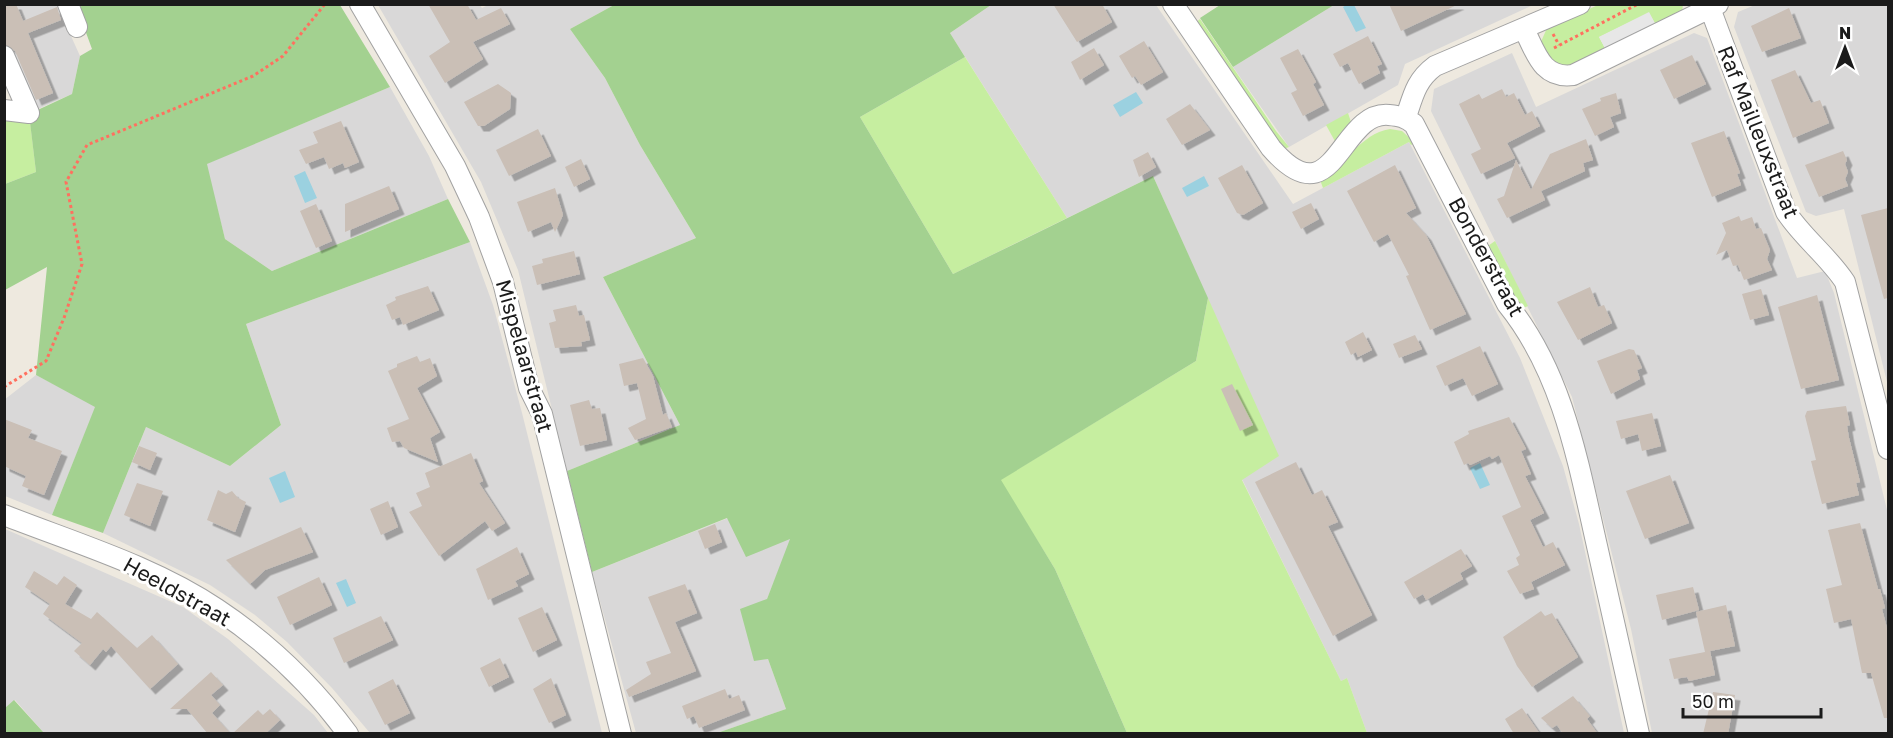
<svg xmlns="http://www.w3.org/2000/svg" width="1893" height="738" viewBox="0 0 1893 738" font-family="'Golos Text',sans-serif">
<defs>
<filter id="shadow"><feDropShadow dx="5.5" dy="5.5" stdDeviation="0" flood-color="#0004"/></filter>
</defs>
<rect width="100%" height="100%" fill="#eee9df"/>
<path fill="#d9d8d8" d="M479,4L482,8L490,4L614,5L570,29L605,78L640,145L696,238L603,277L680,425L567,471L518,270L481,182L378,5Z
M4,5H57L80,56L72,94L29,113L5,57Z
M991,5H1156L1293,204L1409,142L1520,358L1563,466L1579,524L1624,733H1367L1347,678L1341,681L1242,479L1278,456L1153,176L1067,218L950,33Z
M1334,5H1533L1405,64L1398,85L1289,147L1233,67Z
M1755,5H1888V386L1844,209L1816,216L1806,212L1734,27L1738,12Z
M1694,33L1707,38L1797,278L1825,271L1834,293L1888,514V733H1652L1631,629L1572,397L1431,111L1434,89L1512,53L1536,107Z
M390,87L429,156L448,199L272,271L225,239L206,164Z
M470,242L493,305L522,413L602,733H370L332,688L287,642L255,615L210,585L103,533L146,427L230,466L281,425L246,324Z
M36,375L96,406L52,515L5,496L4,400Z
M728,518L791,539L767,599L768,659L786,709L717,733H636L592,572Z
M5,529L183,607L228,639L314,715L328,733H44L15,700L5,708Z"/>
<path fill="#c6eea0" d="M1683,4L1682,13L1657,27L1649,13L1599,37L1607,52L1569,69H1556L1540,44L1547,28L1598,5Z
M1200,19L1276,131L1289,147L1281,150L1194,24Z
M965,57L1067,218L953,274L860,117Z
M5,110L29,113L36,172L5,184Z
M1348,113L1351,122L1337,145L1326,125Z
M1390,129L1402,131L1415,143L1411,145L1409,142L1323,188L1319,177C1347,166 1359,134 1390,129Z
M1495,241L1528,306L1521,309L1485,248Z
M1208,298L1279,456L1242,480L1341,681L1347,678L1367,733H1127L1055,569L1000,480L1196,361Z"/>
<path fill="#a3d190" d="M84,5H340L390,87L207,164L225,239L272,271L448,199L470,242L246,324L281,425L230,466L146,427L103,533L52,515L95,407L36,375L47,267L5,290V184L36,172L29,114L72,94L80,56L92,49L77,8Z
M614,5H991L950,33L965,57L860,117L953,274L1153,176L1208,298L1196,361L1001,480L1055,569L1127,733H717L786,709L768,659L754,661L740,609L767,599L790,539L746,557L727,518L592,572L567,471L680,425L603,277L696,238L640,145L605,78L570,29Z
M1220,5V4L1334,5L1233,67L1200,18Z
M14,700L44,733H5V708Z"/>
<path fill="#e7e7e7" d="M1649,12L1657,27L1607,52L1599,37Z"/>
<path fill="#9bd1e0" d="M1348,4L1354,5L1366,28L1356,32L1343,7Z
M1136,92L1143,103L1120,117L1113,105Z
M305,171L317,198L305,203L294,176Z
M1204,176L1209,186L1187,197L1182,188Z
M1480,463L1490,485L1480,489L1470,468Z
M285,471L295,497L280,503L269,478Z
M346,579L356,603L347,607L336,583Z"/>
<path fill="#cabfb6" filter="url(#shadow)" d="M4,4H16L23,21L57,7L61,20L28,33L53,93L36,100L15,51L4,44Z
M428,4H467L476,20L501,8L510,24L473,42L483,59L445,83L429,56L450,42Z
M1053,4H1102L1112,22L1077,42Z
M1389,4H1459L1401,31Z
M1789,8L1801,38L1762,52L1751,26Z
M1368,36L1382,64L1377,66L1380,73L1359,84L1348,63L1340,67L1333,54Z
M1144,41L1163,72L1141,85L1135,76L1132,78L1119,56Z
M1094,48L1104,65L1080,80L1071,62Z
M1298,49L1316,82L1313,84L1324,105L1303,116L1291,93L1297,90L1280,58Z
M1692,55L1706,84L1674,99L1660,70Z
M1795,70L1811,103L1820,100L1829,123L1793,138L1771,80Z
M498,84L511,93L510,109L484,126H478L464,102Z
M1502,89L1506,97L1514,93L1525,115L1532,111L1540,126L1507,143L1515,158L1481,174L1471,154L1481,149L1459,104L1479,94L1482,99Z
M1616,93L1621,113L1610,117L1614,127L1595,136L1582,109L1601,101L1600,98Z
M1190,104L1210,130L1182,145L1166,119Z
M341,121L359,162L345,168L343,163L329,169L324,157L306,164L299,150L318,143L313,132Z
M538,129L551,156L509,176L496,150Z
M1724,131L1740,173L1737,174L1741,185L1712,197L1691,143Z
M1586,139L1593,160L1583,163L1585,171L1541,191L1545,200L1507,218L1497,199L1504,196L1516,160L1531,190L1550,154Z
M1843,151L1847,160L1845,164L1848,172L1845,179L1848,186L1819,197L1805,165Z
M1148,152L1156,167L1139,177L1133,160Z
M581,159L590,179L574,187L565,167Z
M1242,165L1263,203L1243,215L1237,213L1218,178Z
M1395,165L1416,208L1406,213L1426,235L1466,314L1430,330L1406,276L1409,275L1388,234L1374,242L1347,191Z
M389,186L399,209L345,232V204Z
M555,188L563,215L555,232L551,222L528,232L517,202Z
M1311,203L1319,219L1301,229L1292,212Z
M316,204L332,241L316,248L300,211Z
M1888,208V298L1884,299L1861,215Z
M1739,216L1741,221L1752,217L1756,229L1761,228L1770,250L1767,259L1772,270L1744,280L1738,265L1733,266L1727,250L1716,255L1726,233L1722,223Z
M574,251L580,274L537,285L532,266L543,263L542,259Z
M428,286L439,310L403,325L400,317L392,320L386,305L396,300L395,297Z
M1590,287L1598,307L1604,305L1612,323L1578,340L1557,302Z
M1761,289L1769,315L1750,320L1742,294Z
M1817,295L1839,380L1801,389L1778,307Z
M576,305L579,316L584,315L590,340L581,342L582,346L555,348L549,323L556,321L553,310Z
M1363,332L1372,350L1358,357L1356,352L1351,355L1345,342Z
M1415,335L1422,349L1399,358L1393,344Z
M1480,346L1498,384L1472,396L1463,378L1445,386L1436,366Z
M1629,349L1634,350L1642,368L1637,370L1640,379L1611,394L1597,361Z
M417,356L420,362L430,358L437,376L417,388L440,432L430,438L438,462L404,448L400,441L392,442L387,428L409,419L388,371L397,367V364Z
M643,358L653,376L663,415L666,413L672,427L635,440L628,428L646,419L637,383L624,386L619,364Z
M1232,384L1253,425L1240,431L1221,389Z
M589,400L592,409L600,408L607,440L580,446L570,405Z
M1846,406L1850,425L1847,426L1849,438L1860,482L1856,483L1859,495L1822,504L1811,461L1816,460L1805,416L1807,411Z
M1652,413L1661,446L1642,451L1638,434L1621,439L1616,421Z
M1509,417L1526,449L1521,451L1531,474L1525,476L1544,513L1530,520L1543,547L1553,542L1565,565L1531,582L1534,589L1520,594L1507,571L1519,565L1516,558L1520,555L1502,516L1521,507L1499,455L1492,459L1490,456L1470,465L1468,463L1464,465L1454,442L1469,434L1468,431Z
M4,419L32,430L28,438L62,451L44,495L22,486L26,476L4,466Z
M139,446L157,453L150,470L132,462Z
M471,453L483,481L479,483L505,523L492,531L485,521L439,556L409,512L422,506L416,493L430,487L425,473Z
M1296,462L1312,495L1322,490L1338,522L1328,526L1372,615L1333,636L1255,482Z
M1670,475L1689,523L1645,539L1626,491Z
M137,483L163,491L150,526L124,515Z
M218,490L226,494L232,491L238,498L246,502L235,532L207,520Z
M388,501L398,527L381,535L370,509Z
M1860,523L1878,589H1880L1885,608L1882,609L1888,632V718H1884L1871,673H1862L1851,619L1834,623L1826,589L1842,585L1828,530Z
M715,524L722,542L705,549L698,531Z
M301,527L313,552L265,570L250,584L226,560Z
M517,547L529,574L515,581L518,586L488,600L476,569Z
M1461,549L1472,566L1460,573L1463,579L1426,600L1423,594L1414,599L1404,582Z
M34,571L57,585L64,576L77,585L65,604L91,619L97,612L137,648L152,635L178,664L150,689L111,646L106,652L103,649L90,665L74,651L82,643L43,614L50,604L25,587Z
M319,577L332,605L290,625L277,597Z
M685,584L697,613L675,622L696,671L629,697L626,690L651,674L646,662L671,653L648,597Z
M1693,587L1699,610L1662,620L1656,595Z
M1726,605L1735,646L1710,651L1715,675L1689,681L1687,677L1674,679L1669,659L1705,652L1696,612Z
M542,607L557,640L533,652L518,618Z
M1541,611L1545,616L1552,613L1578,657L1532,687L1517,666L1503,637Z
M381,616L393,640L344,663L333,638Z
M500,658L509,677L489,687L480,668Z
M211,672L223,685L211,695L220,705L212,713L231,734H208L187,709H170Z
M551,678L566,715L549,723L533,689Z
M393,679L410,713L385,725L368,692Z
M725,689L729,699L739,695L745,710L699,728L694,716L687,719L682,706Z
M1713,692L1735,695L1728,734H1703Z
M1573,696L1590,716L1587,719L1598,734H1563L1557,725L1552,728L1541,718Z
M1522,708L1540,734H1514L1505,719Z
M270,709L280,720L265,734H232L258,710L263,715Z"/>
<g fill="none" stroke-linecap="round" stroke-linejoin="round">
<g stroke="#a2a2a2" stroke-width="22">
<path id="street" d="M68,4L77,27
M360,4L455,166L479,217L503,282L529,388L542,414L621,734
M1173,4L1271,148C1335,222 1339,110 1389,115C1400,116 1405,117 1414,124L1507,304C1563,373 1578,462 1597,546C1611,609 1625,671 1639,734
M1710,8L1786,212C1803,238 1828,256 1845,282L1888,449
M1524,29C1536,53 1542,79 1573,75L1718,4
M4,56L29,113L4,110
M1406,117C1413,96 1416,80 1435,66L1580,4
M4,515C75,543 153,566 217,609C268,643 312,685 348,734"/>
</g>
<path stroke="#ff705f" stroke-width="3" stroke-dasharray="3 3" stroke-linecap="butt" d="M1553,34L1559,45
M1554,48L1638,4
M4,387L46,361L64,318L82,264L66,182L87,145L253,76L283,56L325,4"/>
<use href="#street" stroke="#fff" stroke-width="20"/>
</g>
<g text-anchor="middle" stroke-width="6" stroke-linejoin="round" paint-order="stroke">
<g font-size="21" fill="#1b1b1b" stroke="#fff">
<text transform="translate(1758 132) rotate(68)" y="7">Raf Mailleuxstraat</text>
<text transform="translate(1486 257) rotate(61)" y="7">Bonderstraat</text>
<text transform="translate(524 356) rotate(74)" y="7">Mispelaarstraat</text>
<text transform="translate(177 592) rotate(29)" y="7">Heeldstraat</text>
</g>
</g>
<rect width="1893" height="738" fill="none" stroke="#1b1b1b" stroke-width="12"/>
<g transform="translate(1845 48)" stroke="#ffffff" stroke-width="4.5" paint-order="stroke">
<path d="M0-4.5L10 22L0 15L-10 22Z" fill="#1b1b1b"/>
<text y="-9" font-size="16" font-weight="bold" text-anchor="middle" fill="#1b1b1b">N</text>
</g>
<path d="M1683 708v9h138v-9" fill="none" stroke="#1b1b1b" stroke-width="3"/>
<text x="1692" y="708" font-size="18" fill="#1b1b1b" stroke="#ffffff" stroke-width="4.5" paint-order="stroke">50 m</text>
</svg>
